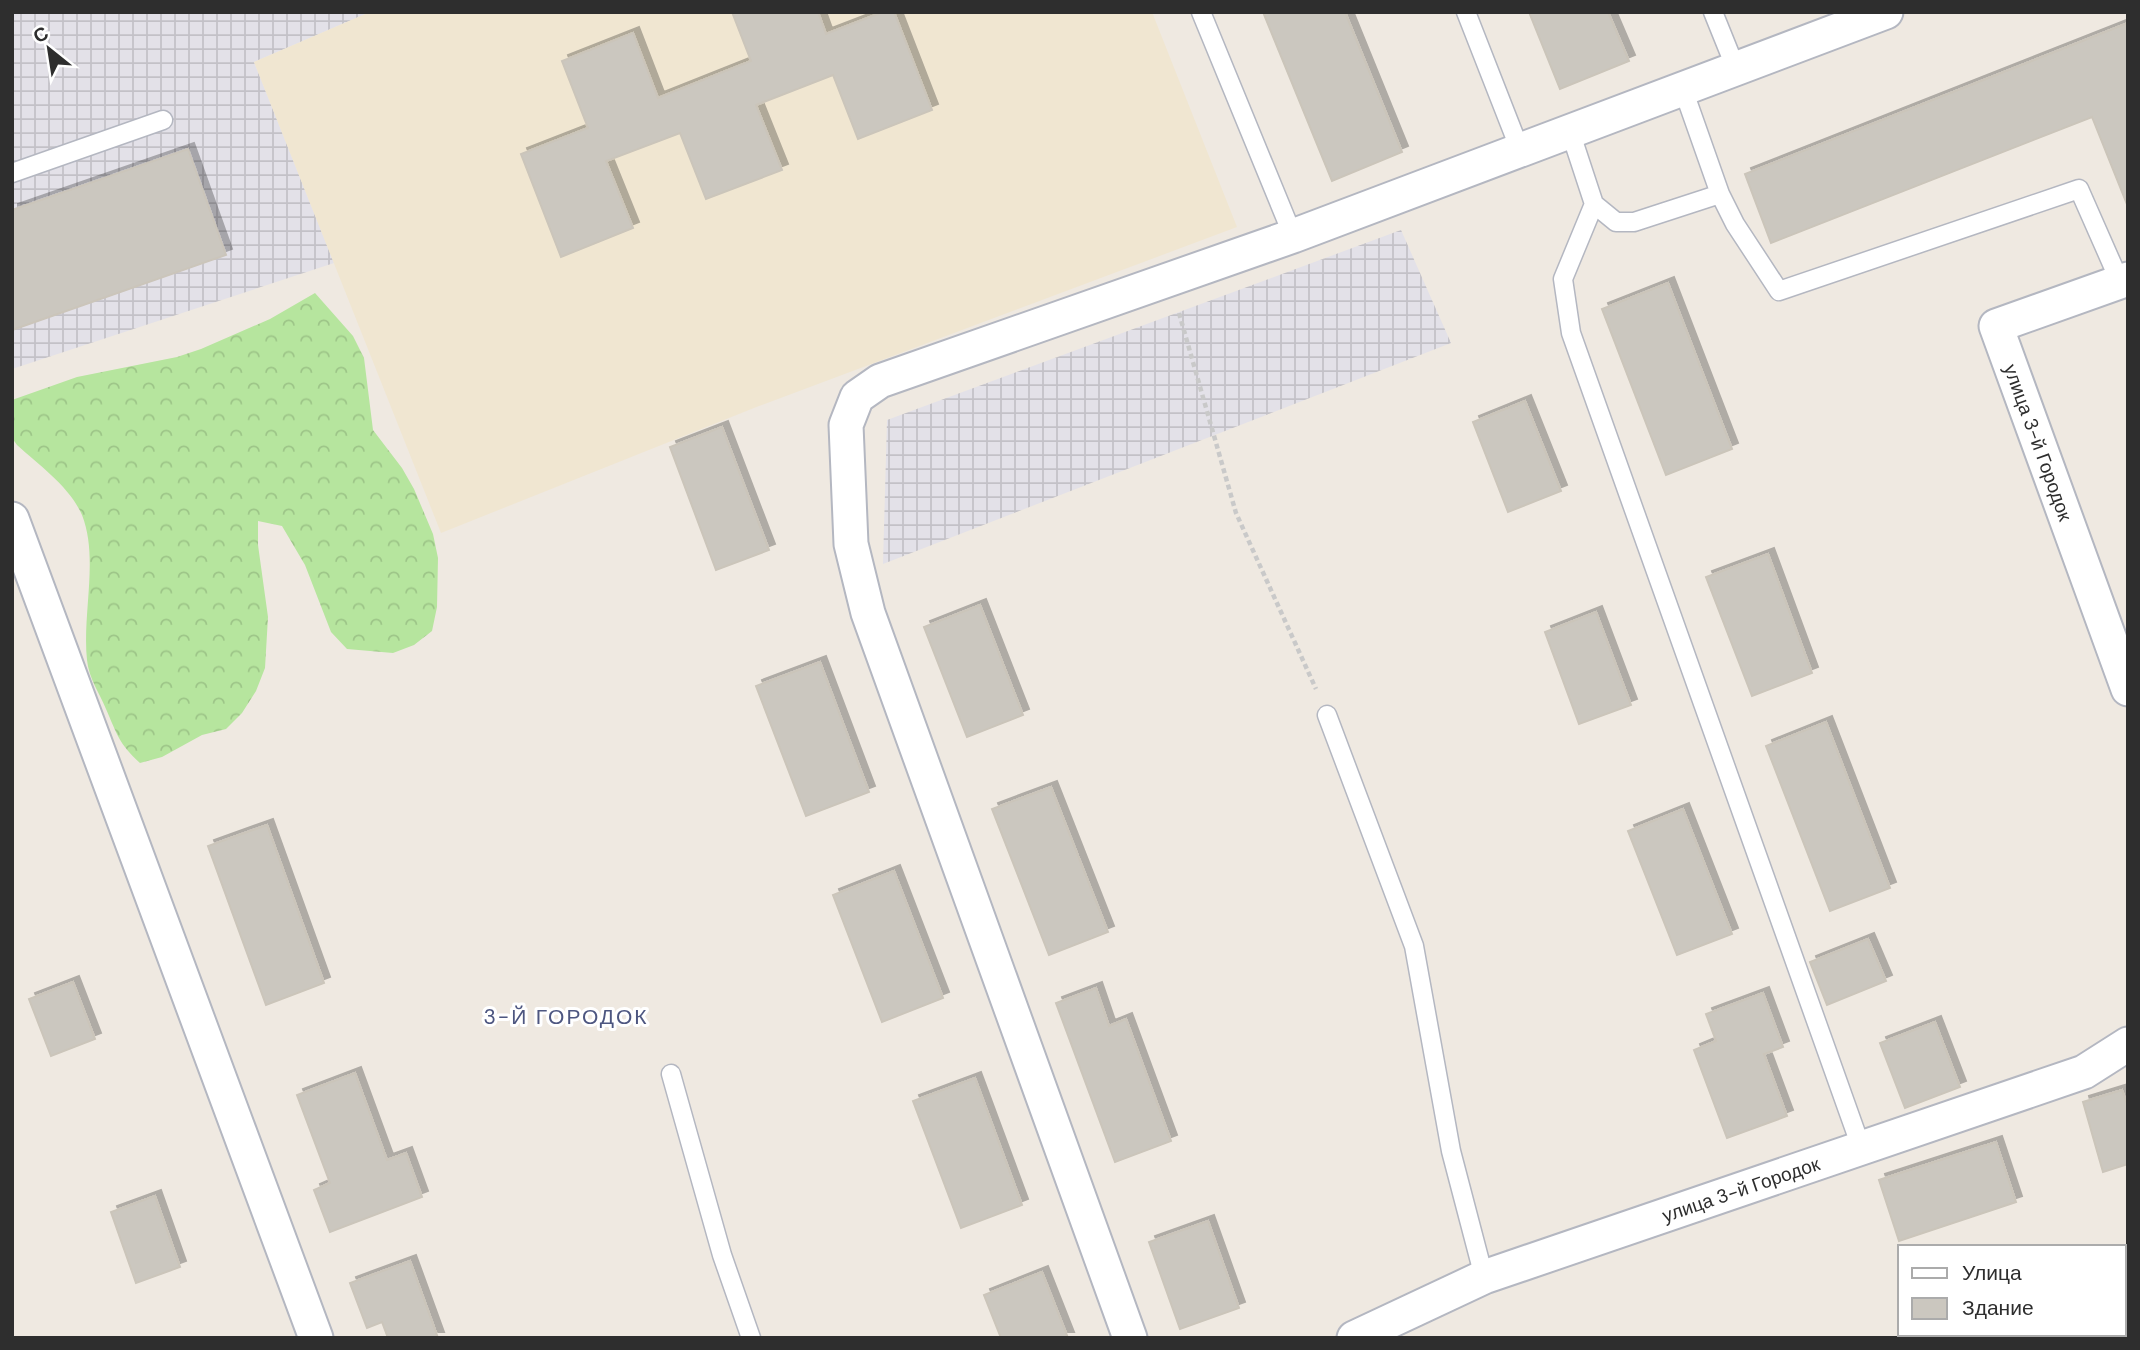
<svg xmlns="http://www.w3.org/2000/svg" width="2140" height="1350" viewBox="0 0 2140 1350" font-family="'DM Sans',sans-serif">
<defs>
<pattern id="industrial-grid" width="8" height="8" patternUnits="userSpaceOnUse" patternTransform="scale(1.75)"><rect width="8" height="8" fill="#e3e1e8"/><path d="M0 4h8M4 0v8" fill="none" stroke="#c3c1c7"/></pattern>
<pattern id="forest-crowns" width="20" height="18" patternUnits="userSpaceOnUse" patternTransform="scale(1.75)"><rect width="20" height="18" fill="#b6e59e"/><path d="M2 6a3 3 0 1 1 6 0M12 15a3 3 0 1 1 6 0" fill="none" stroke="#9dc588"/></pattern>
<filter id="shadow"><feDropShadow dx="6" dy="-6" stdDeviation="0" flood-color="#0004"/></filter>
</defs>
<rect width="100%" height="100%" fill="#efe9e1"/>
<path fill="url(#industrial-grid)" d="M12,12H370L254,62L334,263L12,369Z
M1401,230L1451,343L883,564L887,420Z"/>
<path fill="#f0e6d1" d="M370,12H1152L1237,227L759,406L441,533L254,62Z"/>
<path fill="url(#forest-crowns)" d="M315,293L353,336L364,358L373,430L402,468L414,489L433,534L438,558L437,607L432,631L414,645L393,653L347,649L331,632L305,565L282,526L258,521V545L268,617L265,668L256,691L242,713L226,729L202,735L162,757L140,763C119,744 117,734 106,709C99,692 89,679 87,660C82,614 99,558 82,515C70,487 39,465 17,445L12,438V400L77,377L177,357L201,349L270,319Z"/>
<path fill="#cbc7bf" stroke="#cbc5ba" stroke-width="2" filter="url(#shadow)" d="M732,12H818L826,34L883,12H894L932,110L858,139L833,75L756,105L782,170L706,199L680,133L606,161L633,228L561,257L521,154L588,128L562,61L633,33L658,98L751,61Z
M1263,12H1345L1402,152L1332,181Z
M1529,12H1608L1629,61L1560,89Z
M2128,23V207L2092,117L1771,243L1745,174Z
M188,149L226,255L12,330V210Z
M1668,283L1732,449L1666,475L1602,309Z
M1525,401L1561,491L1508,512L1473,422Z
M722,427L769,550L716,570L670,447Z
M1768,554L1812,673L1752,696L1706,577Z
M980,605L1023,715L967,737L924,627Z
M1596,612L1631,705L1579,724L1545,632Z
M820,662L869,792L806,816L756,686Z
M1826,722L1890,888L1830,911L1766,746Z
M1051,787L1108,932L1049,955L992,809Z
M1683,809L1732,934L1677,955L1628,831Z
M267,825L324,983L266,1005L208,846Z
M894,871L943,998L882,1022L833,895Z
M1868,939L1886,981L1827,1005L1810,962Z
M73,982L95,1039L51,1056L29,999Z
M1096,988L1109,1026L1126,1019L1171,1141L1115,1162L1056,1003Z
M1763,993L1783,1047L1764,1054L1787,1116L1727,1138L1694,1050L1716,1041L1706,1014Z
M1935,1022L1960,1087L1905,1108L1880,1043Z
M355,1073L387,1160L406,1153L422,1197L330,1232L314,1190L330,1183L297,1095Z
M975,1078L1022,1205L961,1228L913,1101Z
M2122,1090L2128,1107V1164L2103,1172L2083,1102Z
M1996,1142L2016,1202L1899,1241L1879,1180Z
M155,1196L180,1267L136,1283L111,1212Z
M1208,1221L1239,1308L1180,1329L1149,1242Z
M410,1261L438,1338H388L382,1322L367,1328L350,1283Z
M1042,1272L1068,1338H1001L984,1295Z"/>
<g fill="none" stroke-linecap="round" stroke-linejoin="round">
<g stroke="#b4b7c1" stroke-width="21">
<path id="lane" d="M1201,12L1293,236
M1466,12L1520,150
M1713,12L1736,69
M1683,89L1720,194L1735,224L1779,291L2079,189L2120,282
M1570,131L1594,204L1563,279L1571,333L1861,1147
M12,173L163,120
M1594,204L1616,222H1634L1720,194
M1327,715L1414,946L1451,1151L1484,1277
M671,1074L722,1255L751,1338"/>
</g>
<g stroke="#b4b7c1" stroke-width="37">
<g id="street">
<path id="s1" d="M2128,279L1996,326L2128,689"/>
<path d="M12,519L316,1338"/>
<path d="M1130,1338L868,613L851,544L846,425L857,397L880,381L1293,236L1886,12"/>
<path id="s2" d="M1354,1338L1484,1277L2084,1072L2128,1044"/>
</g>
</g>
<path stroke="#c9c9c9" stroke-width="4.5" stroke-dasharray="5 3.5" stroke-linecap="butt" d="M1179,313L1236,513L1316,689"/>
<use href="#lane" stroke="#fff" stroke-width="18"/>
<use href="#street" stroke="#fff" stroke-width="33"/>
</g>
<g text-anchor="middle" stroke-width="6" stroke-linejoin="round" paint-order="stroke">
<g font-size="19" fill="#2e2e2e" stroke="#fff">
<text dy="7" stroke="none"><textPath href="#s1" startOffset="264">улица 3-й Городок</textPath></text>
<text dy="7" stroke="none"><textPath href="#s2" startOffset="415">улица 3-й Городок</textPath></text>
</g>
<g font-size="21" letter-spacing="2" fill="#4d5680" stroke="#fff">
<text x="566" y="1024">3-Й ГОРОДОК</text>
</g>
</g>
<rect width="2140" height="1350" fill="none" stroke="#2e2e2e" stroke-width="28"/>
<rect x="1898" y="1245" width="228" height="91" fill="#ffffff" stroke="#ababab" stroke-width="2"/>
<rect x="1912" y="1268" width="35" height="10" fill="#ffffff" stroke="#ababab" stroke-width="2"/>
<text x="1962" y="1280" font-size="21" fill="#2e2e2e">Улица</text>
<rect x="1912" y="1298" width="35" height="21" fill="#cbc7bf" stroke="#ababab" stroke-width="2"/>
<text x="1962" y="1315" font-size="21" fill="#2e2e2e">Здание</text>
<g transform="translate(49 49) rotate(330)" stroke="#ffffff" stroke-width="5" paint-order="stroke">
<path d="M0-5L12 26L0 18L-12 26Z" fill="#2e2e2e"/>
<text y="-10" font-size="19" font-weight="bold" text-anchor="middle" fill="#2e2e2e">С</text>
</g>
</svg>
